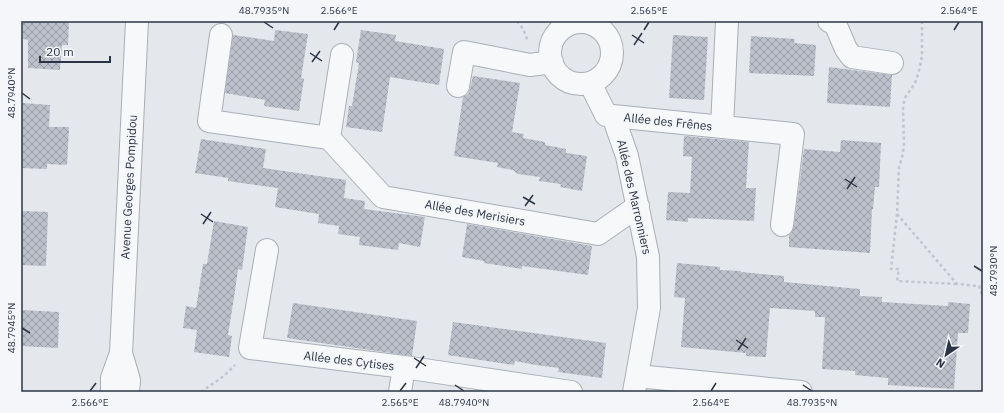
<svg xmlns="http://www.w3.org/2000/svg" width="1004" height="413" viewBox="0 0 1004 413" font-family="'IBM Plex Sans',sans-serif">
<defs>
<pattern id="building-cross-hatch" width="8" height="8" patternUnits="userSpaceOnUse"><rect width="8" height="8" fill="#bbc0ca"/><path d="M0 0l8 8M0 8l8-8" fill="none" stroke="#989da6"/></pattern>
</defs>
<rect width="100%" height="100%" fill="#e4e7ec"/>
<path fill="url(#building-cross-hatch)" d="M23,21H69L68,45H62L60,70L28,68V40L23,39Z
M275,30L308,34L301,78L304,79L299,111L264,106L265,100L225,93L233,35L274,41Z
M361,30L396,35L395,41L444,49L439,85L390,77L382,132L346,127L349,106H352L359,63L356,62Z
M673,35L708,37L704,100L669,98Z
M751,36L795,39L794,43L816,45L814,76L749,73Z
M829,67L892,75L890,107L827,103Z
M473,76L520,83L512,132L524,134L523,138L545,142V145L566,149V153L587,156L582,191L560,187L561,184L539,181L540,177L518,174L513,170L497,167L498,163L454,156L463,97L468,94L470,89Z
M22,103L50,105L49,127H69L67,165L47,164V169L21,168Z
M684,136L749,142L746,188H756L754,221L688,218V222L666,220L668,192L690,193L692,157L683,156Z
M201,139L266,149L263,168L346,180L344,198L365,201L364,209L425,217L420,247L399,243L398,250L359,245L360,237L338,234L339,226L318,223L319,214L275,207L278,188L228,181V178L195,173Z
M841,140L881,143L879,187H875L873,209H872L870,253L789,247V235L792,232L794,226L804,149L840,152Z
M21,211L48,212L46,266L21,265Z
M214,221L248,227L242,270L238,269L235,291L228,335L232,336L229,357L194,352L197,330L183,328L186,306L196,308L203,264H207Z
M467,224L592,246L588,275L522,266V269L484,263V261L462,257Z
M677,263L720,267V270L741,271V272L784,276V282L860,289V296L882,297V302L948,306V302L970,304L968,333H958L954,389L888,385V378L855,375V371L822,369L825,317H815V311L770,308L766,357L746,356V353L681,347L685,298L674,297Z
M293,303L417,321L412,356L287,338Z
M21,310L59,312L58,348L21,346Z
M453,322L606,343L602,378L558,372L559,368L536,365L515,361L514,365L448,355Z"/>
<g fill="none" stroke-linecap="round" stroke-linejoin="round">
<g stroke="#a9aeb7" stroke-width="24">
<path id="minor" d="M829,21H834L846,49L852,57L892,63
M550 53a31 31 0 1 1 62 0a31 31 0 1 1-62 0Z
M221,35L209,121L329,138L383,197L598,234L638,206
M590,83L606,115L613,116L627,156L648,257L649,308L634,392
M458,86L464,52L530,65L552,62
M613,116L793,134L782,225
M722,127L727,21
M329,138L342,55
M267,250L250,348L404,367L571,392
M121,353L129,380L128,392
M637,376L801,392
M112,392V378L121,353L137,21
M400,392L404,367"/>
</g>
<path stroke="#c2c5cb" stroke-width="2.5" stroke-dasharray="3 3" stroke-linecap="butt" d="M517,21L523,29L528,41
M922,21V56L919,71L915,83L905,98L903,106L904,146L902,158L899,167L897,214L957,284L979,286L983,297
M897,214L891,269H899L897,281L957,284
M201,392L224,376L235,365"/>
<use href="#minor" stroke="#f7f8fa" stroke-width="22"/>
</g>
<path fill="none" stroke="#2b3445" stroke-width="1.5" d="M264,22L273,28M334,30L339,22M644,30L649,22M954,30L959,22M632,35L644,43M634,45L642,33M310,53L322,61M312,62L320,51M22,93L30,99M845,179L857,187M847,189L855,177M523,197L535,204M525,206L533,195M201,214L213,222M203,224L211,212M974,266L982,271M22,328L30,333M736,340L748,348M738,350L746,338M414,358L426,366M416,368L424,356M455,385L464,391M803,385L812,391M90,391L96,383M400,391L406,383M711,391L716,383"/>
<g text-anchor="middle" stroke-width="4" stroke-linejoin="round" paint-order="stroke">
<g font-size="12" fill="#2b3445" stroke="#f4f6f9">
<text transform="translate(668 122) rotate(6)" y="4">Allée des Frênes</text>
<text transform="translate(129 187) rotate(-87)" y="4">Avenue Georges Pompidou</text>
<text transform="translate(634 197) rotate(77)" y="4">Allée des Marronniers</text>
<text transform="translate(475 213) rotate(10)" y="4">Allée des Merisiers</text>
<text transform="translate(349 361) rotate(7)" y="4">Allée des Cytises</text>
</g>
</g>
<rect width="1004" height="413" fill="none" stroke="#f4f6f9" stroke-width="44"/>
<g transform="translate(946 355) rotate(214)" stroke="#f4f6f9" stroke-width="3" paint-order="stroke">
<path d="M0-3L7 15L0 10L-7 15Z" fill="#2b3445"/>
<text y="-6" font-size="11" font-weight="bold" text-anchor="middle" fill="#2b3445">N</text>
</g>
<path d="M40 56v6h70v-6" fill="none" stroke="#2b3445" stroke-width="2"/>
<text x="46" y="56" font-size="12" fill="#2b3445" stroke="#f4f6f9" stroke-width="3" paint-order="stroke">20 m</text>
<rect x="22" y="22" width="960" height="369" fill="none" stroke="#2b3445" stroke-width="1.5"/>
<g font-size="10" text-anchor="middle" fill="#2b3445">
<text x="264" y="14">48.7935°N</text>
<text x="339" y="14">2.566°E</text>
<text x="649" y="14">2.565°E</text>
<text x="959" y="14">2.564°E</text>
<text transform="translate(11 93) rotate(-90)" y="4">48.7940°N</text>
<text transform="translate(993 271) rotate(-90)" y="4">48.7930°N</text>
<text transform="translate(11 328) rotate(-90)" y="4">48.7945°N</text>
<text x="90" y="406">2.566°E</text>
<text x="400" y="406">2.565°E</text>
<text x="464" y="406">48.7940°N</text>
<text x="711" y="406">2.564°E</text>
<text x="812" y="406">48.7935°N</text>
</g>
</svg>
